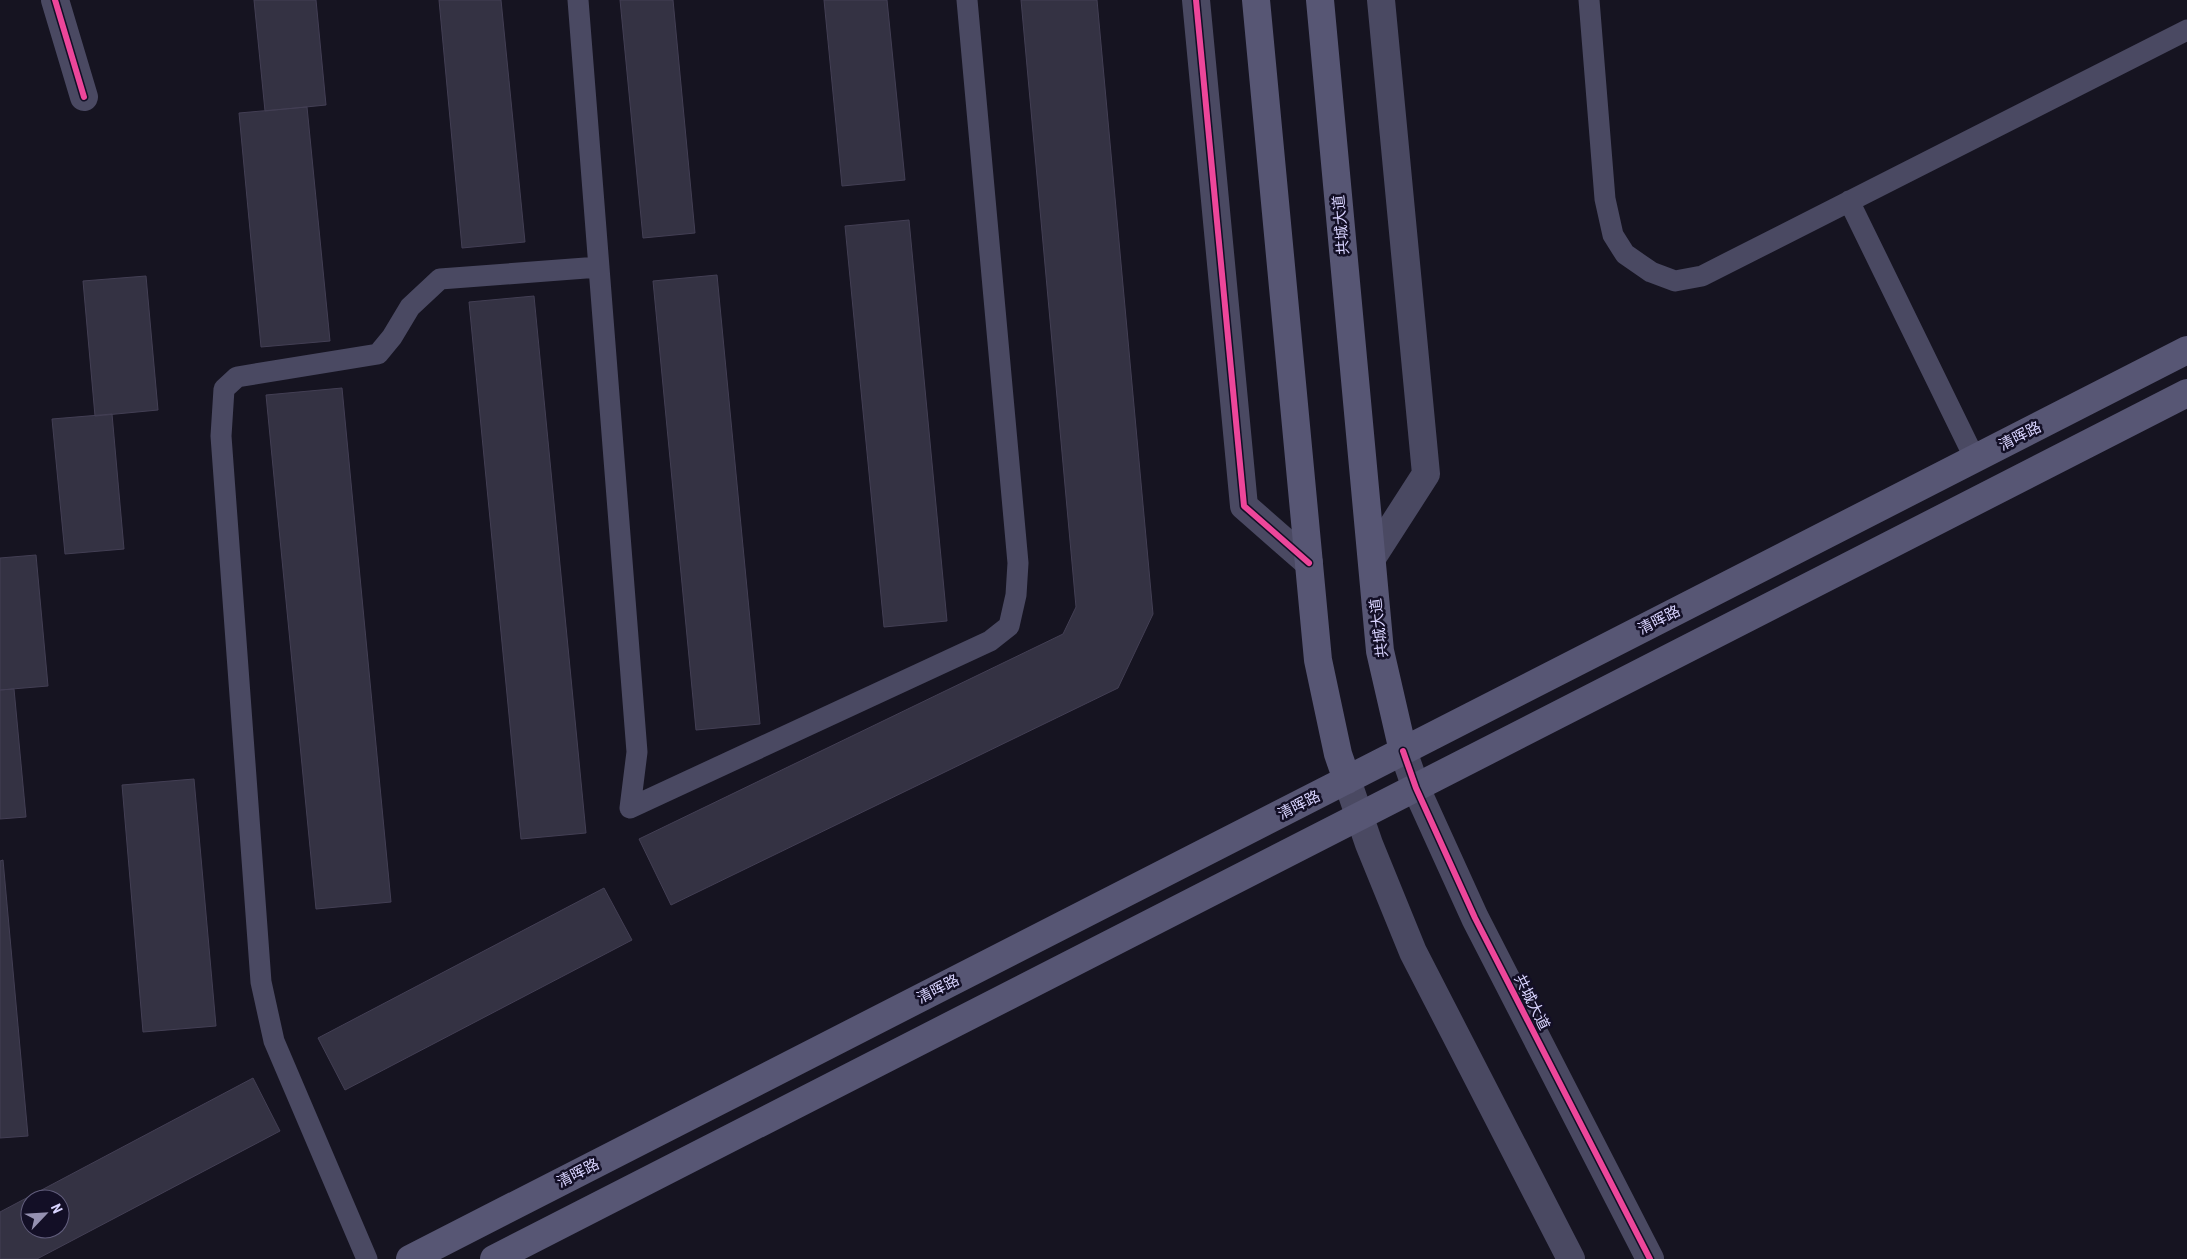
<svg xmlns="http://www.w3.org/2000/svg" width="2187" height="1259" viewBox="0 0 2187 1259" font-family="'Roboto Condensed','Noto Sans SC',sans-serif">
<rect width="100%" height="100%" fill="#161421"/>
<path fill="#343243" stroke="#433f54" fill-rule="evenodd" d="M254,0H316L326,105L265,111Z
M439,0H501L525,242L462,248Z
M620,0H673L695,233L643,238Z
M824,0H887L905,180L842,186Z
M1021,0H1097L1153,614L1118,688L671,905L639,839L1063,634L1076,607Z
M307,107L330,341L261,347L239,113Z
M909,220L947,621L884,627L845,226Z
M717,275L760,724L696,730L653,281Z
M146,276L158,410L95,416L83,281Z
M534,296L586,833L521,839L469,302Z
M342,388L391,902L316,909L266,395Z
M112,414L124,549L65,554L52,419Z
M36,555L48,686L0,690V558Z
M14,689L26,817L0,819V690Z
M194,779L216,1026L143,1032L122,785Z
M3,860L28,1136L0,1138V861Z
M604,888L632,940L345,1090L318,1038Z
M253,1078L280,1131L37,1259H0V1212ZM30,1199H60V1229H30Z"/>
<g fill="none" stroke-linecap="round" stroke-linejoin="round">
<path stroke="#4a4962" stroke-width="21" d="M578,0L637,752L630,808
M1589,0L1605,199L1613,235L1625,254L1651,272L1675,281L1702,276L2187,30
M1849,201L1975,459
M630,808L990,641L1009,626L1016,595L1018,563L967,0
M367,1259L274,1041L261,982L221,436L224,389L237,377L378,354L392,337L410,307L440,279L599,267"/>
<path stroke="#4a4962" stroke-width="28" d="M55,0L84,97
M1196,0L1244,506L1309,563
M1372,558L1426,474L1381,0"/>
<path stroke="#4a4962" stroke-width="28" d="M1403,751L1416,788L1475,918L1650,1259
M1347,780L1369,844L1413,952L1571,1259"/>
<path stroke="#575674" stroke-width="28" d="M1256,0L1318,660L1338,754L1347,780
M1320,0L1380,651L1403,751
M410,1259L2187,350
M494,1259L2187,393"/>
<g stroke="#130f26" stroke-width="9">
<path id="cycleway" d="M55,0L84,97
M1196,0L1244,506L1309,563
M1403,751L1416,788L1475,918L1650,1259"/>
</g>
<use href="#cycleway" stroke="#ed469a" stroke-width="6"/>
</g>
<g text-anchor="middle" stroke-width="5" stroke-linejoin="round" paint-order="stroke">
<g font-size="15" fill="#d9d4ff" stroke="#130f26">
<text transform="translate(1341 225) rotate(-95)" y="5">共城大道</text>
<text transform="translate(2020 436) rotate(-27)" y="5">清晖路</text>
<text transform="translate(1659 620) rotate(-27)" y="5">清晖路</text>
<text transform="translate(1379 628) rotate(-97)" y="5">共城大道</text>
<text transform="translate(1299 805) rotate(-27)" y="5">清晖路</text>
<text transform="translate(938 989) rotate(-27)" y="5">清晖路</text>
<text transform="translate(1532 1002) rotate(63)" y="5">共城大道</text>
<text transform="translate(578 1173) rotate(-27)" y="5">清晖路</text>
</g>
</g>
<g transform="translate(45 1214) rotate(65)"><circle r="24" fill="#130f26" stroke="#625e7d"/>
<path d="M0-4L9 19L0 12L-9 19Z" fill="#9591b1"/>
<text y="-8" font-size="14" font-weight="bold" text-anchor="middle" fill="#d9d4ff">N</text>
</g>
</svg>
